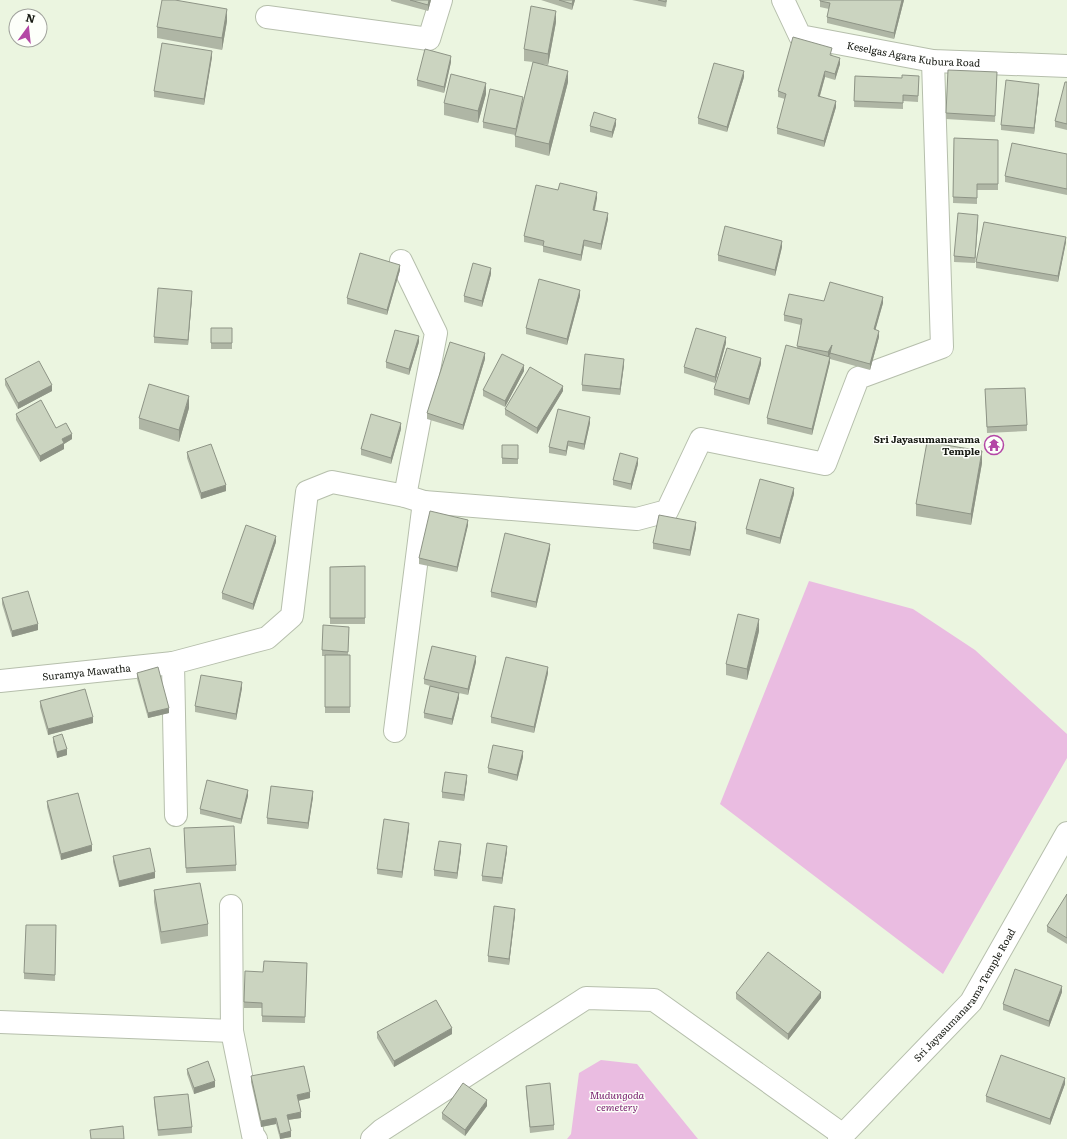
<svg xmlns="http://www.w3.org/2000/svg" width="1067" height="1139" viewBox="0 0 1067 1139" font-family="Literata,serif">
<rect width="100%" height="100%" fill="#ebf5e0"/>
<path fill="#eabce1" d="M809,581L913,609L975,650L1067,734V758L943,974L720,804Z
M601,1060L637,1064L698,1139H567L571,1134L579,1073Z"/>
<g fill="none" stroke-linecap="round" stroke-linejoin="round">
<g stroke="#b6bfac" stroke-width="24">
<g id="minor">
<path id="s1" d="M783,0L800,36L933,61L1067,66"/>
<path d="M267,17L429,39L441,0"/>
<path d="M401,261L436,333L405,496"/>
<path id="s2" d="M0,681L173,663"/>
<path d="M395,731L424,502"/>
<path d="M176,815L173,663L267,638L292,616L307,492L332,482L405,496L424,502L637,519L667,511L701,439L825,464L858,378L942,347L933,61"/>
<path d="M231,906L232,1031L253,1135L256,1139"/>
<path d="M0,1022L232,1031"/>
<path d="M372,1139L382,1130L586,998L654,1000L843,1135"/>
<path id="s3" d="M839,1139L971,1002L1067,833"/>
</g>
</g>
<use href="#minor" stroke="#fff" stroke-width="22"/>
</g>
<path fill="#afb6a5" d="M391,0H431L428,11L391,1Z
M541,0H575L572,10Z
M632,0H667L666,7Z
M820,0H904L894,39L827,23V17L829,9L820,7Z
M227,21L222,50L157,38V27Z
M556,22L548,65L540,64L568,82L549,156L515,147V135L483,128V122L523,101L533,62L524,61V49Z
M832,54V55L840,64L835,80L825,77L820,96L836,107L824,147L777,134V128L785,99L778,97V91Z
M212,57L204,105L154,97V91Z
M451,62L444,93L417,86V80Z
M997,72L995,122L946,119V113Z
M855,76L902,78L919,76L918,102L903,101V109L854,107Z
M744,77L727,132L698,124V118Z
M1067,82V130L1055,127V121Z
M1039,90L1034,134L1001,130V125Z
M486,94L478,123L444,115V103Z
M616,125L612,138L590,132V126Z
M954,138L998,140V190H977V204L953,203Z
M1067,154V195L1005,182V176Z
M558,190L597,198L595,210L608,219L601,250L584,246L581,261L543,252V246L524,242V236Z
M978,221L975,263L954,262V256Z
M1066,242L1058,282L976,268V262Z
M782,247L775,276L718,261V255Z
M400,270L387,315L347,304V298Z
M491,274L482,307L464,302V296Z
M580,296L567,345L526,334V328Z
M192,297L188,345L154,343V337Z
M824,301L883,303L875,330L879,337L870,370L830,359V362L812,435L767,424V418L797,348L801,325L784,321V315Z
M211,328H232V349H211Z
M419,342L409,375L386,368V362Z
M726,343L715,383L684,373V367Z
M485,359L463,430L427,419V413Z
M761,364L749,405L714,395V389Z
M624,365L620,395L582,391V385Z
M524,371L505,407L483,396V390Z
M5,379L52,391L18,409L5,385Z
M985,389L1027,425V431L987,433Z
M563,391L537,434L505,415V409Z
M189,408L179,442L139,429V418Z
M16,414L56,428L72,439L64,444V449L40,462L16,420Z
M590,423L584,450L568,446L566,456L549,453V447Z
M401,429L391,464L361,455V449Z
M502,445H518V464H502Z
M187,452L226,491L201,499L187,458Z
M982,463L971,525L916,516V504Z
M638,464L631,490L613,485V480Z
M794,494L780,544L746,534V529Z
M468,525L457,572L419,564V558Z
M696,528L690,556L653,549V543Z
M276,542L253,610L222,599V593Z
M550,549L536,608L491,597V592Z
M365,566V624H330V567Z
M2,598L38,630L12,637L2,604Z
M349,627L348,655H350V713H325V656H322V650Z
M759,631L747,680L726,675V664Z
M476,662L468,695L459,693V698L452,725L424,718V713L430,686L424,684V679Z
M137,673L169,713L148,718L137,679Z
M548,673L534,733L491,723V717Z
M242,688L236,720L195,712V706Z
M40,701L93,723L48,735L40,707Z
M53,737L67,755L57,758L53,742Z
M523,757L517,781L488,773V768Z
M467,780L464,801L442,798V792Z
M248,796L241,824L200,814V809Z
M313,797L308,829L267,824V818Z
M47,801L92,851L61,860L47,807Z
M409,829L402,878L377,874V869Z
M184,834L236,865V871L186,873Z
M461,850L457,879L434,876V870Z
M507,851L502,884L482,881V876Z
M113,856L155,878L119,887L113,862Z
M154,890L208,924V936L161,944L154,902Z
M1067,894V944L1047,932V926Z
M515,915L509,965L488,962V956Z
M56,925L55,981L24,979V973Z
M307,963L305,1023L262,1022V1008H244V1002L263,972Z
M1062,992L1049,1027L1003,1010V1004Z
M736,993L821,998L788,1040L736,999Z
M377,1032L452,1034L394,1067L377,1038Z
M187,1069L215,1087L194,1094L187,1074Z
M251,1076L310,1098L298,1101L301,1118L288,1120L291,1137L280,1139L276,1124L261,1127L251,1082Z
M1065,1084L1050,1125L986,1102V1096Z
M526,1086L554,1125V1130L530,1133L526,1092Z
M154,1097L192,1127V1133L158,1136L154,1103Z
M487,1106L465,1136L442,1119V1113Z"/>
<path fill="#8e9486" d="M429,0H431L428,11V5Z
M573,0H575L572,10V4Z
M902,0H904L894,39V33Z
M227,9V21L222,50V38Z
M556,11V22L548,65V54Z
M212,51V57L204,105V99Z
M451,56V62L444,93V87Z
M840,58V64L835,80V74Z
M568,71V82L549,156V144Z
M744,71V77L727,132V127Z
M825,71V77L818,102V96Z
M486,83V94L478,123V111Z
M1039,84V90L1034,134V128Z
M836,101V107L824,147V141Z
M616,119V125L612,138V132Z
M597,192V198L593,216V210Z
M608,213V219L601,250V244Z
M978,215V221L975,263V258Z
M1066,237V242L1058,282V276Z
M584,240V246L581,261V255Z
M782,241V247L775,276V270Z
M400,265V270L387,315V310Z
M491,268V274L482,307V301Z
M580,290V296L567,345V339Z
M192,291V297L188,345V340Z
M883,297V303L874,335V329Z
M879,331V337L870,370V364Z
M419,336V342L409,375V369Z
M726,337V343L715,383V377Z
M832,345V351L828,358V352Z
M485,353V359L463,430V425Z
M830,357V362L812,435V429Z
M761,358V364L749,405V399Z
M624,359V365L620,395V389Z
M524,365V371L505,407V401Z
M52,385V391L18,409V403Z
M563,386V391L537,434V428Z
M189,396V408L179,442V430Z
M590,417V423L584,450V444Z
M401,423V429L391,464V458Z
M72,434V439L64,444V449L40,462V456L62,439Z
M568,441V446L566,456V451Z
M982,451V463L971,525V514Z
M638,458V464L631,490V484Z
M226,485V491L201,499V493Z
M794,488V494L780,544V538Z
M468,520V525L457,572V567Z
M696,522V528L690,556V550Z
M276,536V542L253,610V604Z
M550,544V549L536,608V602Z
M759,619V631L747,680V669Z
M38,624V630L12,637V631Z
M476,656V662L468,695V689Z
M548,667V673L534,733V727Z
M242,682V688L236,720V714Z
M459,693V698L452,725V719Z
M169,708V713L148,718V713Z
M93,717V723L48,735V729Z
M67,749V755L57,758V752Z
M523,751V757L517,781V775Z
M467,775V780L464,801V795Z
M248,790V796L241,824V819Z
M313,791V797L308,829V823Z
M409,823V829L402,878V872Z
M461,844V850L457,879V873Z
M92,845V851L61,860V854Z
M507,846V851L502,884V878Z
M155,872V878L119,887V881Z
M515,909V915L509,965V959Z
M1062,986V992L1049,1027V1021Z
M821,992V998L788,1040V1034Z
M452,1028V1034L394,1067V1061Z
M1065,1078V1084L1050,1125V1119Z
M215,1081V1087L194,1094V1088Z
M310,1092V1098L297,1101V1095Z
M487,1100V1106L465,1136V1130Z
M301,1112V1118L287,1120V1115Z
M276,1118V1124L261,1127V1121Z
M291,1131V1137L280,1139V1134Z"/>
<path fill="#cbd4c0" stroke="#8e9486" d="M162,0H175L227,9L222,38L157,27Z
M410,0H429L428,5Z
M559,0H573L572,4Z
M658,0H666V2Z
M820,0H902L894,33L827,17L830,3L820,1Z
M531,6L556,11L548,54L524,49Z
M793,37L832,48L830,55L840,58L835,74L825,71L818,96L836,101L824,141L777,128L786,94L778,91Z
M162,43L212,51L204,99L154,91Z
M425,49L451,56L444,87L417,80Z
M533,62L568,71L549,144L515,136Z
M714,63L744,71L727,127L698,118Z
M948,70L997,72L995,116L946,113Z
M451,74L486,83L478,111L444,103Z
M902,75L919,76L918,96L903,95V103L854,101L855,76L902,78Z
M1006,80L1039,84L1034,128L1001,125Z
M1065,82H1067V124L1055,121Z
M490,89L523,97L516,129L483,122Z
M594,112L616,119L612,132L590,126Z
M954,138L998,140V184H977V198L953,197Z
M1012,143L1067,154V189L1005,176Z
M560,183L597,192L593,210L608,213L601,244L584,240L581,255L543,246L544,241L524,236L536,185L558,190Z
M958,213L978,215L975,258L954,256Z
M984,222L1066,237L1058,276L976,262Z
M725,226L782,241L775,270L718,255Z
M360,253L400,265L387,310L347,298Z
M473,263L491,268L482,301L464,296Z
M539,279L580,290L567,339L526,328Z
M830,282L883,297L874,329L879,331L870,364L830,353L832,345L828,352L797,346L802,319L784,315L789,294L824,301Z
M158,288L192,291L188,340L154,337Z
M211,328H232V343H211Z
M696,328L726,337L715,377L684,367Z
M395,330L419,336L409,369L386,362Z
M450,342L485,353L463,425L427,413Z
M786,345L830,357L812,429L767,418Z
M727,348L761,358L749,399L714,389Z
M502,354L524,365L505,401L483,390Z
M585,354L624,359L620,389L582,385Z
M39,361L52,385L18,403L5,379Z
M530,367L563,386L537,428L505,409Z
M149,384L189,396L179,430L139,418Z
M1025,388L1027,425L987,427L985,389Z
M41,400L56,428L66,423L72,434L62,439L64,443L40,456L16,414Z
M558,409L590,417L584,444L568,441L566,451L549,447Z
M371,414L401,423L391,458L361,449Z
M927,442L982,451L971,514L916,504Z
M211,444L226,485L201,493L187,452Z
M502,445H518V459L502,458Z
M620,453L638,458L631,484L613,480Z
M760,479L794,488L780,538L746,529Z
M430,511L468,520L457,567L419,558Z
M659,515L696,522L690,550L653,543Z
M246,525L276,536L253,604L222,593Z
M505,533L550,544L536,602L491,592Z
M365,566V618H330V567Z
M28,591L38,624L12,631L2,598Z
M738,614L759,619L747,669L726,664Z
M323,625L349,627L348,652L322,650Z
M432,646L476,656L468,689L424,679Z
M325,655H350V707H325Z
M506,657L548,667L534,727L491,717Z
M158,667L169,708L148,713L137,673Z
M201,675L242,682L236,714L195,706Z
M430,686L459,693L452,719L424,713Z
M85,689L93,717L48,729L40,701Z
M62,734L67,749L57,752L53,737Z
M493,745L523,751L517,775L488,768Z
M445,772L467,775L464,795L442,792Z
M207,780L248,790L241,819L200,809Z
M271,786L313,791L308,823L267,818Z
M78,793L92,845L61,854L47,801Z
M384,819L409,823L402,872L377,869Z
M234,826L236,865L186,868L184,828Z
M439,841L461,844L457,873L434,870Z
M487,843L507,846L502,878L482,876Z
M150,848L155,872L119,881L113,856Z
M200,883L208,924L161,932L154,890Z
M1067,894V938L1047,926Z
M494,906L515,909L509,959L488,956Z
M26,925H56L55,975L24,973Z
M768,952L821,992L788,1034L736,993Z
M264,961L307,963L305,1017L262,1016V1003L244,1002L245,971L263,972Z
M1015,969L1062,986L1049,1021L1003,1004Z
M436,1000L452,1028L394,1061L377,1032Z
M1001,1055L1065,1078L1050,1119L986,1096Z
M208,1061L215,1081L194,1088L187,1069Z
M304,1066L310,1092L297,1095L301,1112L287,1115L291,1131L280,1134L276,1118L261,1121L251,1076Z
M463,1083L487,1100L465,1130L442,1113Z
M550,1083L554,1125L530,1127L526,1086Z
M188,1094L192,1127L158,1130L154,1097Z
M123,1126L124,1139H91L90,1130Z"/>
<defs>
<g id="temple-ring" transform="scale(1)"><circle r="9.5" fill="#fdfffa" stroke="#b447a6" stroke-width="1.5"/><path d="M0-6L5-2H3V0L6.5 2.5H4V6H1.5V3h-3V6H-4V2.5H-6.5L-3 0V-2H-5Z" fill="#b447a6"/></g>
</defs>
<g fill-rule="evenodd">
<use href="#temple-ring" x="994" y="445"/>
</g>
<g text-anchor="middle" stroke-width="3" stroke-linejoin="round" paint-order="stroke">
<g font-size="10" fill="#161912" stroke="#fdfffa">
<text dy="4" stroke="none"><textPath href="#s1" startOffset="155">Keselgas Agara Kubura Road</textPath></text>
<text dy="4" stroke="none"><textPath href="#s2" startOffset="87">Suramya Mawatha</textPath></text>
<text dy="4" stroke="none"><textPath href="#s3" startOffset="192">Sri Jayasumanarama Temple Road</textPath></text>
</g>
<g font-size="10" font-weight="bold" fill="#161912" stroke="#fdfffa" text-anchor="end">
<text x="980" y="443">Sri Jayasumanarama<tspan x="980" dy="12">Temple</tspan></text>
</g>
<g font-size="10" font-style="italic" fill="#7b2571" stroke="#fdfffa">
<text x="617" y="1099">Mudungoda<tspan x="617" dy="12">cemetery</tspan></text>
</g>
</g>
<g transform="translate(28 28) rotate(15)"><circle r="19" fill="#fdfffa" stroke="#a1a39d"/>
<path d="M0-3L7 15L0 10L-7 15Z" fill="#b447a6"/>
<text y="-6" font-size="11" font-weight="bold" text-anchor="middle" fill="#161912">N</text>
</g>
</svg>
